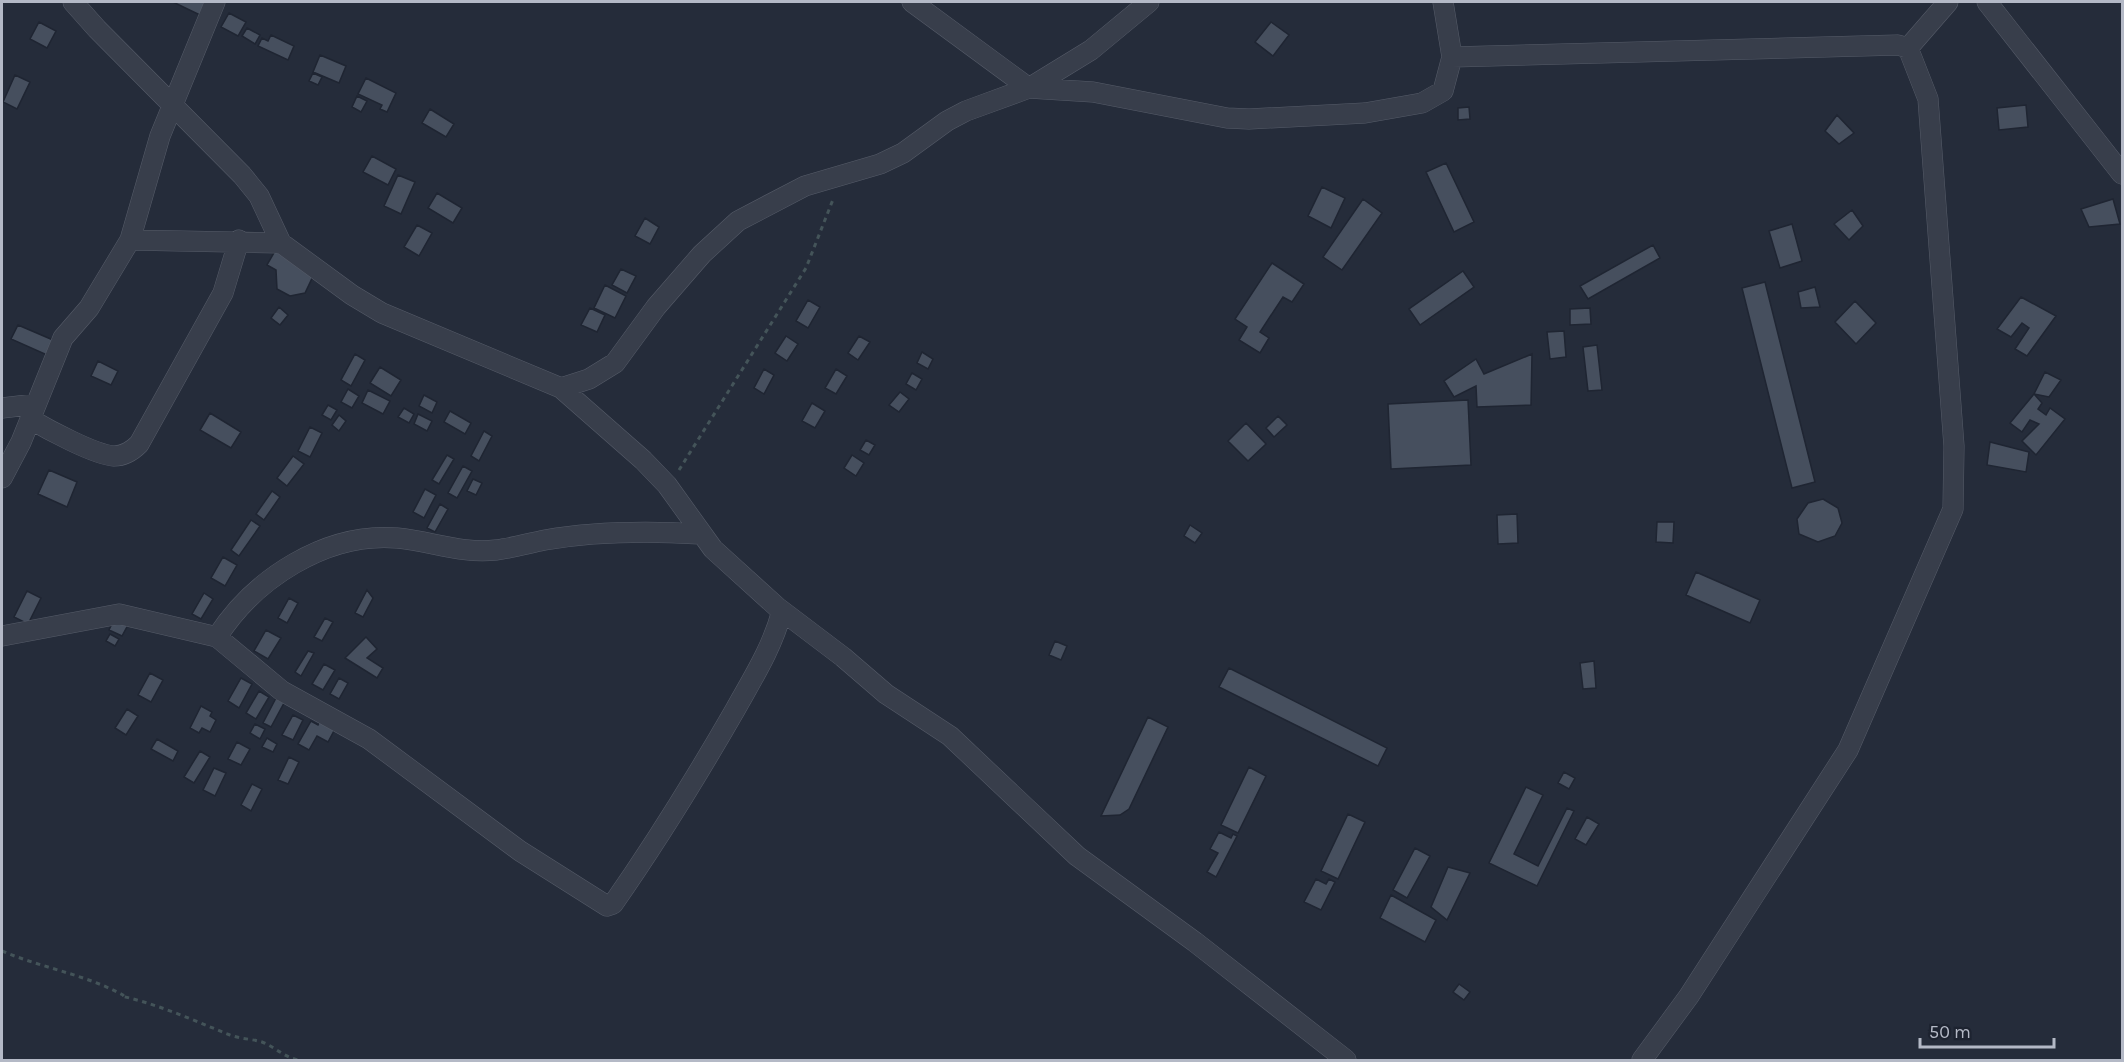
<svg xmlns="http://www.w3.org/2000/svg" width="2124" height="1062" viewBox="0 0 2124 1062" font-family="Karla,sans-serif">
<rect width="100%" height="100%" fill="#252c3a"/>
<path fill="#464f5e" stroke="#1f2532" stroke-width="1.5" d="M176,2H207L202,16L175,3Z
M229,13L246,22L238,36L221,27Z
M39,22L56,31L47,48L30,39Z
M1271,22L1289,35L1273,56L1255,42Z
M247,28L260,35L255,44L242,36Z
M271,35L294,46L288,60L258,46L262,38L268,41Z
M320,55L346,66L339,83L313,72Z
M313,73L322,77L318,85L309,81Z
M15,75L30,82L17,109L3,102Z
M366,78L396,93L387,112L380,109L382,105L358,94Z
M357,96L367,101L361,112L352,107Z
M2026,105L2028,127L1999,130L1997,108Z
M1469,107L1470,119L1458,120V108Z
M430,109L454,124L446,137L422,123Z
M1837,115L1854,133L1839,144L1825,131Z
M372,156L396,169L388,185L363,172Z
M1446,163L1474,222L1454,232L1426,172Z
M398,175L415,182L401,214L384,206Z
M1322,187L1345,198L1331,228L1308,216Z
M437,193L462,208L453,223L428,208Z
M1363,199L1382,213L1342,270L1323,257Z
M2113,199L2120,224L2089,227L2081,209Z
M1852,210L1863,226L1849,240L1834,224Z
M645,218L659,227L650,244L635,236Z
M1792,224L1802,261L1780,268L1769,231Z
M417,225L432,233L419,256L404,247Z
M1653,245L1660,258L1588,299L1580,286Z
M275,251L315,272L305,293L290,296L277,289L276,270L267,265Z
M1272,263L1304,284L1292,302L1283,297L1260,332L1269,338L1260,353L1239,340L1247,327L1235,319Z
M621,269L636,276L627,293L612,285Z
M1463,271L1474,287L1420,325L1409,309Z
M1765,282L1815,482L1792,488L1742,288Z
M605,285L626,296L615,318L594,308Z
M1815,287L1820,307L1801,308L1798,292Z
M2021,297L2056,316L2027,356L2015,349L2029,328L2022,323L2011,337L1997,329Z
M808,300L820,307L808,328L796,321Z
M1855,301L1876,323L1856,344L1835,322Z
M279,307L288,315L280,325L271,318Z
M590,308L605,315L597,332L581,325Z
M1590,308L1591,324L1570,325V309Z
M18,325L53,340L47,355L11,339Z
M1564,331L1566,357L1550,359L1547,332Z
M786,336L798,344L787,361L775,353Z
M859,336L870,342L858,360L848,353Z
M1597,345L1602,390L1588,391L1583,347Z
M922,352L933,359L928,369L917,363Z
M355,354L365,360L351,386L341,380Z
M1532,354L1531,405L1477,407L1476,386L1454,397L1444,381L1476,359L1484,374Z
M98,361L118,371L111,385L91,376Z
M380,367L401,380L391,396L370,383Z
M764,369L774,375L764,394L754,388Z
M836,369L847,376L836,394L825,388Z
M2045,372L2061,380L2049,397L2034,394Z
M912,373L922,379L916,390L906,384Z
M348,389L359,396L352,408L341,402Z
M368,390L390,401L383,414L362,403Z
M900,392L909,399L899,412L889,405Z
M2034,394L2042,403L2038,409L2046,415L2050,408L2065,419L2036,455L2022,441L2039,424L2030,420L2022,432L2010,423Z
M424,395L437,402L432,413L419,406Z
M1468,400L1471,465L1391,469L1388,404Z
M812,403L825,411L815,428L802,421Z
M328,405L337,410L331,420L322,415Z
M404,408L414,414L409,423L398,417Z
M450,411L471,423L465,434L444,422Z
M210,413L241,432L231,448L200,430Z
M418,414L432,421L427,431L414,424Z
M339,415L346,421L339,431L332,425Z
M1278,416L1287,425L1274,437L1266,428Z
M1246,423L1266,444L1248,461L1228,441Z
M310,427L322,433L310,457L298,451Z
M484,431L492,436L479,461L471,456Z
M866,440L875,445L869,455L860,450Z
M1990,442L2029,452L2026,472L1987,465Z
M447,455L454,459L439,484L432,480Z
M852,455L864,463L856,476L844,468Z
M293,456L304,464L287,486L277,478Z
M463,466L472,471L457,498L448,493Z
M49,470L77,482L67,507L38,494Z
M473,479L482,483L476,495L467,491Z
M425,489L436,495L424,518L413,512Z
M272,491L280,497L264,520L256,514Z
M1823,499L1838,508L1842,523L1835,536L1818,542L1799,534L1797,519L1808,503Z
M440,504L448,509L435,532L427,528Z
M1517,514L1518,543L1498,544L1497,515Z
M251,520L260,526L239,556L231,550Z
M1657,522H1674L1673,543L1656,542Z
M1190,525L1202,533L1195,543L1184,536Z
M223,557L237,565L225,586L211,578Z
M1696,572L1760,600L1750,623L1686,595Z
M367,590L373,598L363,617L355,613Z
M27,591L41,598L28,624L14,617Z
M204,593L213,599L201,619L192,614Z
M289,598L298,603L287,623L278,618Z
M115,617L129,623L122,636L109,630Z
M325,618L333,622L322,641L314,637Z
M266,630L281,638L268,659L254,651Z
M110,634L119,639L115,646L106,641Z
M366,637L377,649L367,658L383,668L377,678L345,658Z
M1055,641L1067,646L1061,660L1049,655Z
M308,651L314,653L301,676L295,672Z
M1594,661L1596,688L1583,689L1580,663Z
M324,664L335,670L323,690L312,684Z
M1229,668L1387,748L1378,766L1219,687Z
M150,673L163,680L151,702L138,695Z
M241,678L252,684L239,708L228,701Z
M339,678L348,683L339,699L330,694Z
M259,691L269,697L256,719L246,713Z
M276,698L284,703L271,727L263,723Z
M201,706L212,712L210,716L216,720L210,732L202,728L199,733L190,728Z
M127,709L138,716L126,735L115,728Z
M293,715L303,720L293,740L282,735Z
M1148,717L1168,727L1129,809L1120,815L1101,816Z
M321,718L336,727L328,742L317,736L309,750L298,744L311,721L318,725Z
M255,724L265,729L260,739L250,733Z
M267,738L277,744L273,752L262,747Z
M157,739L178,751L173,761L151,749Z
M237,742L250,749L241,765L228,759Z
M200,751L210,757L194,783L184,777Z
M289,757L299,762L288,784L278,780Z
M1249,767L1266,776L1238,833L1221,825Z
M214,768L226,773L215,796L203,790Z
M1564,772L1575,778L1569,789L1558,783Z
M252,784L262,789L251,811L241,805Z
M1526,787L1543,795L1514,854L1538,866L1567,808L1574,811L1537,886L1489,863Z
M1348,814L1365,822L1338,879L1321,871Z
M1587,817L1599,824L1586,845L1575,839Z
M1219,832L1231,838L1233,834L1237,836L1216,877L1207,872L1218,853L1210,849Z
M1415,848L1430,856L1407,898L1393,890Z
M1448,867L1470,873L1447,920L1431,907Z
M1316,879L1326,884L1329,879L1335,882L1321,910L1304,902Z
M1391,895L1436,920L1425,942L1380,918Z
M1459,984L1470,992L1464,1000L1453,992Z"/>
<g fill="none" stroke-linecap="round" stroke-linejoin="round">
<g stroke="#565c69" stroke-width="21">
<path id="street" d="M73,2L97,29L242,175L259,196L281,243
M912,2L1029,88L1093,92L1227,118L1249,119L1365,113L1422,103L1443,91L1452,57
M1443,2L1452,57L1898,45L1908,48L1928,99L1954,446L1953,509L1848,750L1689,996L1642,1060
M1987,2L2122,174
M1908,48L1948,2
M130,240L160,136L215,2
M561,388L589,379L615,363L656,307L702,254L738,221L805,186L880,164L903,153L947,121L966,111L1029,88L1091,50L1149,2
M2,408L36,404
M30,419C47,429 95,455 114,456C124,456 132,451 139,444L223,293L239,240
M2,478L21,442L63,338L89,308L130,240L281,243L352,295L382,313L561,388L643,460L667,485L713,549L777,607L843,657L886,694L950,736L1077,856L1195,942L1346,1060
M2,636L119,614L217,637L282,691L369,739L520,851L607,906L613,904C657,841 697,776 735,710C754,676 772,648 782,611
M217,637C254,579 326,532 397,538C431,541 461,554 496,550C513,548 529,543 545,540C597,531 648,531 700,534"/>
</g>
<path stroke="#445459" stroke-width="3" stroke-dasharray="4.5 4.5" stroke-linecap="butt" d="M679,470L806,268L834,197
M2,951C42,968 84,974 123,995L121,996C158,1004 195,1021 230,1035C241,1039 252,1039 262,1042C275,1047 285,1058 299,1060"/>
<use href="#street" stroke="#383e4b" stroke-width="20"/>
</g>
<rect width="2124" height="1062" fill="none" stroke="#b4b9c6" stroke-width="6"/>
<path d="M1920 1038v9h134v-9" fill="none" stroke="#b4b9c6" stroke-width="3"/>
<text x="1929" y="1038" font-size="18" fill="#b4b9c6" stroke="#1d2330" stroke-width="4.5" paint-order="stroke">50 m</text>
</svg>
